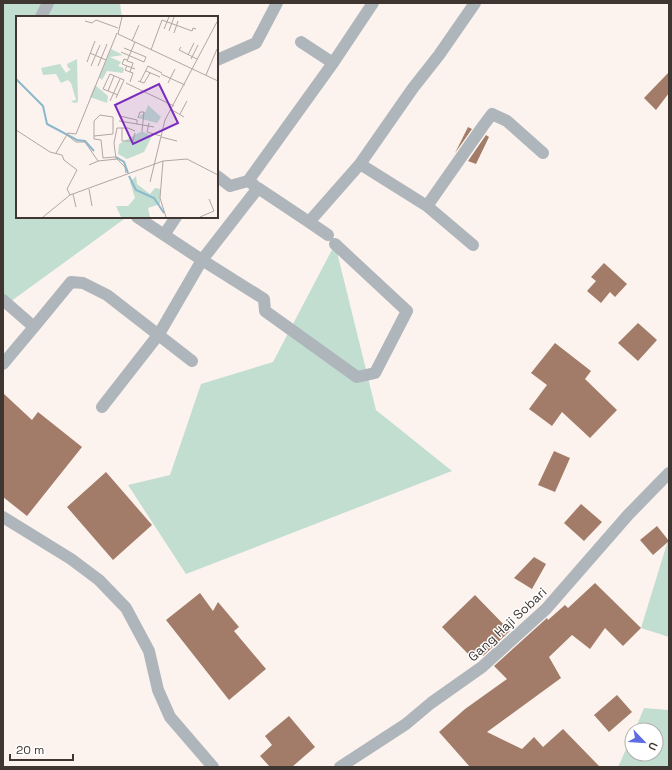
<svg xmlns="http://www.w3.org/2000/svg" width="672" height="770" viewBox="0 0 672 770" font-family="'Space Grotesk',sans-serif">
<rect width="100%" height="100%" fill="#fcf3ee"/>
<path fill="#c2ded1" d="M3,3H120L122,17H17V217H127L3,307Z
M335,244L376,410L452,471L186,574L128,485L170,475L201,384L273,362Z
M669,537V637L641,628Z
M644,708L669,710V767H618L632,736V754H656V730H635Z"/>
<path fill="#a27c68" d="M669,72V93L656,110L644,98Z
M468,127L472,129L455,153Z
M486,135L489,137L476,164L468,161Z
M604,263L627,284L615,297L610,292L601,303L587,291L596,281L591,277Z
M638,323L657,340L638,361L618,343Z
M555,343L591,371L585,379L617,410L590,438L562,412L552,426L529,409L547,385L531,373Z
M3,393L32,420L38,412L82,447L27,516L3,497Z
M554,451L570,458L555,492L538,485Z
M106,472L152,525L113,560L67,507Z
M581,504L602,522L584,541L564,523Z
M657,526L669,541L653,555L640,540Z
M534,557L546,564L532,589L514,578Z
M595,583L641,628L623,646L605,628L590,649L572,635L549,657L561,678L487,732L522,749L534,737L543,747L563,729L600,767H470L439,732L465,709L507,679L494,666L547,618L548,620L565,605L568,608Z
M200,593L213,611L218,602L239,627L234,631L266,669L229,700L166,620Z
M475,595L510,631L483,656L478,651L471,657L442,627Z
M617,695L632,712L609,732L594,715Z
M289,716L315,747L292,767H270L260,756L272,745L265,736Z"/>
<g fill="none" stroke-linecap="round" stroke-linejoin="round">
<path stroke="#aeb6bc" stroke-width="12" d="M41,17L48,3
M301,42L333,63
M217,60L256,43L277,3
M360,164L427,206L473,245
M217,176L230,186L248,181L254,185
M248,181L333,63L373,3
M427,206L483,126L492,114L507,121L543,153
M137,217L202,260L264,299L265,311L357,377L375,373L407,311L335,244
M309,222L328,235
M164,235L176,217
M3,300L34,327
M3,364L34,327L71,282L83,283L107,295L192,361
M102,407L159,334L202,260L258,188L309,222L360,164L413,88L439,55L475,3
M3,517L71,559L99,580L126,608L149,651L158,690L170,717L213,767
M340,767L406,724L431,703L482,667L546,609L628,515L669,473"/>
</g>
<g text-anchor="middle" stroke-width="3" stroke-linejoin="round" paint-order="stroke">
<g font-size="13" fill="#3f3632" stroke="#fff">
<text transform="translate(507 624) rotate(-43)" y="5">Gang Haji Sobari</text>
</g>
</g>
<g transform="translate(16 16)">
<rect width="202" height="202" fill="#fcf3ee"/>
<path d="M95,33L107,39L94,41L105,46L102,50L108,52L107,57L91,55L86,64L83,61ZM61,43L62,86L58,87L55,85L60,84L55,67L52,64L45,67L40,58L27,59L25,52L44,48L50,57L55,53L52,52L51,48ZM79,69L92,80L91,87L74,81ZM132,89L145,101L141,107L122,102L130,95ZM126,115L136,120L128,136L111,143L102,138L103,128ZM120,160L121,168L134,178L139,172L144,173V188L132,192L134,201H105L100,190H112L119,182L114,166Z" fill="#c2ded1"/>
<path fill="none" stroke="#8bb8cc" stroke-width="2" d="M0,63L27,90L31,108L61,124L69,125L78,135M100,141L108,146L112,157M113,160L120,174L138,182L148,197"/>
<path fill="none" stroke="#b0a7a3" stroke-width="1" d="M106,1L102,18L202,65M69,5L76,7L80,4L102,12M148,13L153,1M153,15L158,1M158,17L162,5M116,25L123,9M165,31L163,34L181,43M135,34L146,4L176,15L177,12L180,13M105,36L128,46L130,41L108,32M74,37L90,44M172,39L178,27M175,43L182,29M111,44L108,43L106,48L119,53M71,46L79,25M75,50L84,29M82,50L91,28M111,50L109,54L114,56L117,47L111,45L119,26M130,55L144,61M114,56L117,57L114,66M145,58L169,69M190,59L201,33M122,65L128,67L134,57M124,66L132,50L146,57M110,67L158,90M152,67L159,53M92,75L98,60M100,82L108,64L94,58L87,73L102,79M94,85L104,63M156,94L168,101M164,98L171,85M104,100L121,104V108L138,111M122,102L124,96H128L126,115M103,105L121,108M133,107L131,116L145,120M106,112V125H117L119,117M0,114L34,136L46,139L48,144L61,154L51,173L54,179M51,119L60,126H69L82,145M78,120V105L84,99L97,101V118L78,120V123L85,124L87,142L99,141M145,121L161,125M40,137L52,117L60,118L101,17M100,143L98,127L101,112H112L119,115M147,145L144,182L150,201M73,149L82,145L101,143L109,151L110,157M134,166L149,104L202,4M73,173L76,190M57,178L60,191M27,201L54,179L147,145L171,143L202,159M184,201L198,195L193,183"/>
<path fill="#7b2cbf" fill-opacity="0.15" stroke="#7b2cbf" stroke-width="2" d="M143,68L162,107L117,128L99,89Z"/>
<rect width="202" height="202" fill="none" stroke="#3f3632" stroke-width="2"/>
</g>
<rect width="672" height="770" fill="none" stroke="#3f3632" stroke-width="8"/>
<g transform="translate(644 742) rotate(115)"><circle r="19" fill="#ffffff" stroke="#b2afad"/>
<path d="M0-3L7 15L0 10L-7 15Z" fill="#5e6ce3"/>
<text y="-6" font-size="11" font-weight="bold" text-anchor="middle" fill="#3f3632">U</text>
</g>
<path d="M10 754v6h63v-6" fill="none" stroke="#3f3632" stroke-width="2"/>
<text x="16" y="754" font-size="12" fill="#3f3632" stroke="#ffffff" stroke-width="3" paint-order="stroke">20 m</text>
</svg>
